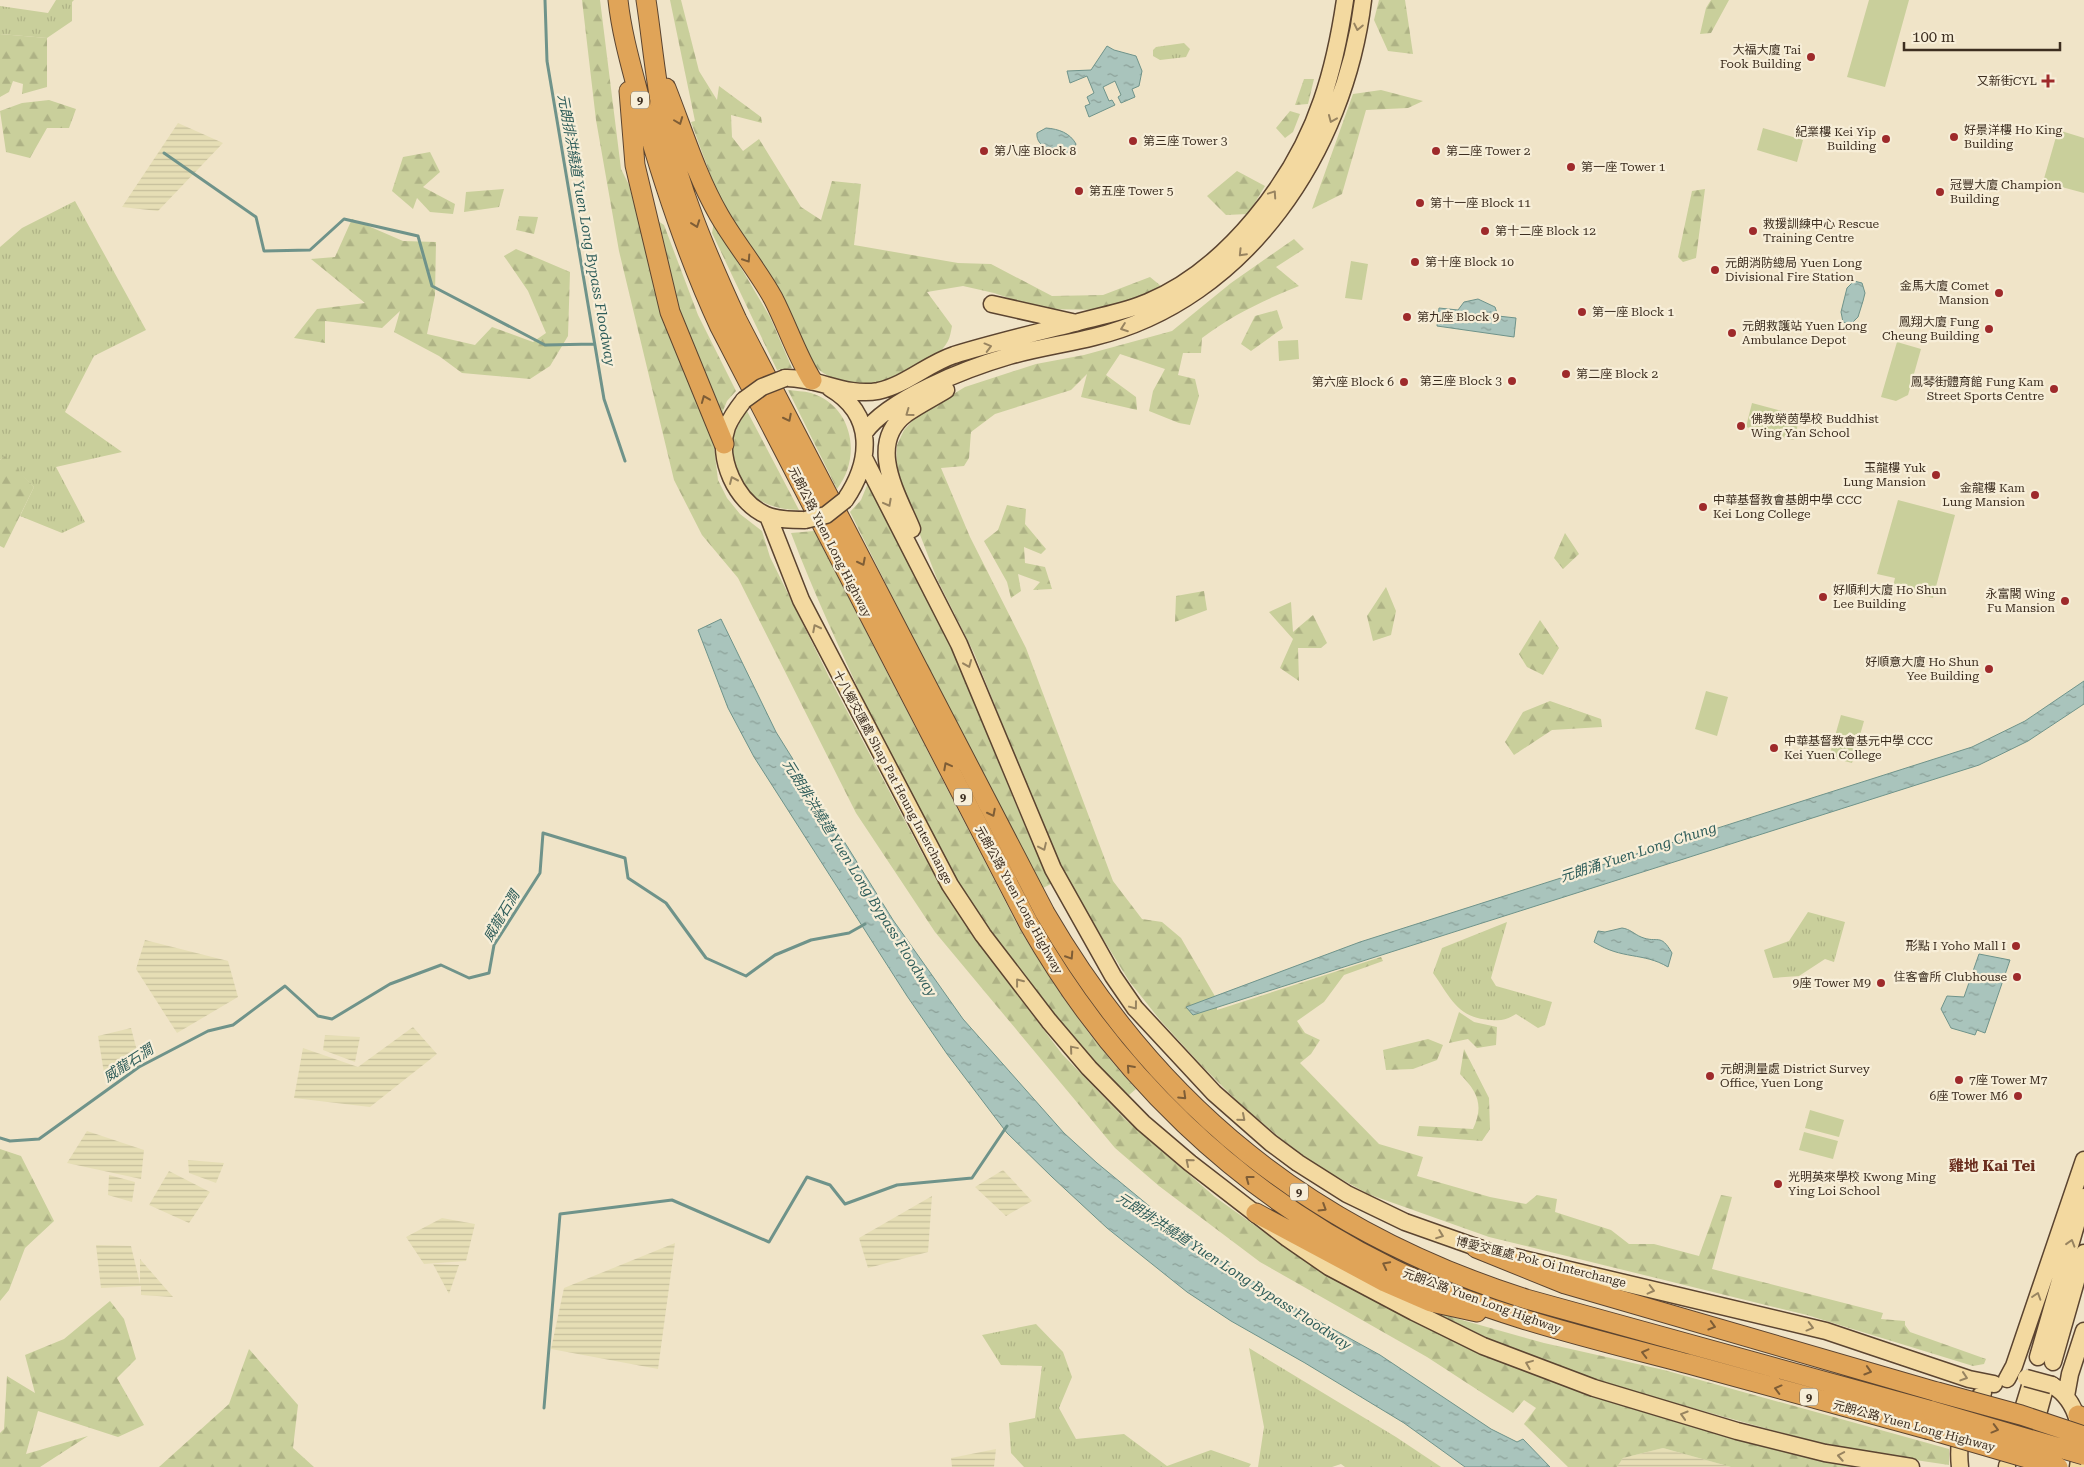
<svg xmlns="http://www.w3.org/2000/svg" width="2084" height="1467" viewBox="0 0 2084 1467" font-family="'Roboto Serif','Noto Sans TC',serif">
<defs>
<pattern id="farmland-rules" width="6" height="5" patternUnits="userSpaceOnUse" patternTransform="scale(1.25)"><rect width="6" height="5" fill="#e6deb5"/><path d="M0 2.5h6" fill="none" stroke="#c6bf9b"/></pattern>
<pattern id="grass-tufts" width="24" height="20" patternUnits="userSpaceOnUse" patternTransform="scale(1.25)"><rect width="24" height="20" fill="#c9cf9b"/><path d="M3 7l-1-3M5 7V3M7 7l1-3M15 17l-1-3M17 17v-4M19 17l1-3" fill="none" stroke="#aeb285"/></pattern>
<pattern id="forest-firs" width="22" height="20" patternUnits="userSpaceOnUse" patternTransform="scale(1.25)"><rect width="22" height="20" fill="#c9cf9b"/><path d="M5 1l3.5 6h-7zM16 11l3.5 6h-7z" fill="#aeb285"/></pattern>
<pattern id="water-ripples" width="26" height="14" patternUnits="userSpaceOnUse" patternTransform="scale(1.25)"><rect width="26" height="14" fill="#a9c4bc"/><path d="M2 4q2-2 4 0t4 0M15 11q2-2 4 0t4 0" fill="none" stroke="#8ba098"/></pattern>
</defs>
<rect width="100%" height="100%" fill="#f0e4c8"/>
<path fill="url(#farmland-rules)" d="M178,123L223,143L158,211L122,207Z
M145,940L228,961L238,997L177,1033L136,969Z
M413,1027L437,1054L370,1107L294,1098L303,1048L358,1067Z
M131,1028L140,1062L104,1073L98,1036Z
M325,1035L360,1037L355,1062L323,1050Z
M87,1131L144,1150L141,1179L67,1163Z
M188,1160L224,1163L216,1183L189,1173Z
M1003,1170L1032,1201L1006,1216L975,1187Z
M169,1171L210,1192L189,1223L149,1205Z
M109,1175L135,1182L132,1202L108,1195Z
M932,1196L928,1252L868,1268L859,1238Z
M442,1218L475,1224L466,1261L424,1264L406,1237Z
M675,1243L658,1369L551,1349L564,1288Z
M96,1245L131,1246L140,1284V1259L173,1297L141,1295V1286L101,1288Z
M433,1264L459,1265L449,1294Z
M1663,1448L1731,1467H1617L1623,1458Z
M996,1449L994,1467H952L951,1458Z"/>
<path fill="url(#grass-tufts)" d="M56,0H74L72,2V21L47,38L0,34V6L48,13Z
M1184,43L1190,49L1186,57L1160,60L1153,56V50L1156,47Z
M75,201L146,330L94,356L65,412L122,452L56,467L85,522L62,533L20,516L34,487L4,457L0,460V247L22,228Z
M1808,912L1845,922L1834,962L1825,959L1799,976L1773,978L1764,950L1789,941Z
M1507,922L1491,978L1496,986L1552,1002L1545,1025L1538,1028L1516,1014C1506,1020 1502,1021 1491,1020C1457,1018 1451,998 1433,973L1442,948Z
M1036,1324L1063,1352L1072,1377L1059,1408L1076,1439L1124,1434L1167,1466L1211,1450L1251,1464L1249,1467H1024L1011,1453L1009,1423L1035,1418L1042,1366L1001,1365L982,1335Z
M1249,1348L1396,1437L1441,1467H1345L1341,1464L1332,1467H1258L1264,1427Z"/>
<path fill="url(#forest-firs)" d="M582,0H600L621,169L629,185L663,313L713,439L718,480L727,498L740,514L762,531L770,557L829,677L923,855L952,902L1001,973L1062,1054L1126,1120L1215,1197L1282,1245L1380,1304L1487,1356L1599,1398L1805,1456L1867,1467H1731L1663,1448L1623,1458L1617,1467H1568L1524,1424L1536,1408L1524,1400L1513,1413L1427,1357L1260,1262L1159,1186L1115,1148L935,932L856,813L738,578L702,535L674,480L619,251L596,120Z
M670,0H681L699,71L717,100L719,86L761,117L762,123L731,115L732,137L743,151L759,139L801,207L821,220L832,181L861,184L854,245L958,263L991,264L1052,296L1103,295L1150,277L1161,286L1144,298L1105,310L1041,309L994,293L963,286L927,292L952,326C951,331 950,337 948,341C936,364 889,386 865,387C847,388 821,374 810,362L727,211L714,185L691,122L695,121Z
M1379,0H1405L1413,54L1388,51L1374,20Z
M1711,0H1729L1711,33L1700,34L1706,8Z
M0,34L47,38V87L22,94L23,84L13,81L9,92L0,97Z
M1304,79H1314L1308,104L1295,105Z
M1381,90L1423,101L1408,108L1366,110L1342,194L1312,209L1353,94Z
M49,100L76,109L69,128H47L30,158L6,152L0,111L22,103Z
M1290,111L1300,114L1293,132L1285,138L1276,128Z
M430,152L440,172L423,187L455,204L453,214L430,212L417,198L413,209L392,191L403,157Z
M1237,171L1265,186L1248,214L1226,215L1207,196Z
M504,189L499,207L464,212L466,192Z
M1705,189L1696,258L1683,262L1678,257L1692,191Z
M519,216L538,217L534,234L516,230Z
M352,219L403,241L436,242L435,295L427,334L475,345L492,327L533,342L546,333L528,291L504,256L516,249L570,272L568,336L550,366L530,379L462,373L439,356L394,332L400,311L382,328L325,321V343L294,338L317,309L365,303L311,259L335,257Z
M655,219L664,225L698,315L736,391L727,401L721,416L681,319Z
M714,222L770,317L792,368L777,370L712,233Z
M1294,239L1304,249L1276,267L1299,286C1264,300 1232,315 1202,338L1201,353H1183L1178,375L1195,379L1199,396L1190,425L1179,423L1149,411L1153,391L1165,369L1120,354L1106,375L1136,397L1137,410L1081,397L1087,374L1071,390L995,414L971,432L969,458L964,466L941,468L970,537L1026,648L1113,881L1142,919L1162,922L1181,938L1216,998L1217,1010L1381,957L1383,961L1344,975L1324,1002L1297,1021L1305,1033L1320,1040L1311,1054L1300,1063L1379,1144L1423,1157L1417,1176L1490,1197L1526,1204L1537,1195L1557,1199L1555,1212L1611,1230L1629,1244H1654L1699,1256L1721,1195L1732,1197L1712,1269L1883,1313L1881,1319L1905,1321V1325L1910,1332L1986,1359L1984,1364L1973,1366L1807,1315L1489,1237L1368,1194L1316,1165L1279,1137L1239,1103L1201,1065L1160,1020L1129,981L1073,890L1046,834L974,653L937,579L896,472L897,445L904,430L917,416L965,387L1036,364L1084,355L1172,331L1231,283Z
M1277,310L1283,328L1251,351L1241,344L1255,316Z
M788,390C795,391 804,391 811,393C853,406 862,457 837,489Z
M747,411L799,510C742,510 711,459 747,411Z
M5,456L34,487L4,548L0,546V460Z
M868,483C886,518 906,552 923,587C970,684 1005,786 1051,884L1043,888L975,762L850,512L861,500Z
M1007,505L1026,509L1025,524L1046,549L1041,554L1024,547L1025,563L1045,567L1052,589L1033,590L1040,582L1018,574L1021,591L1011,598L1007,582L984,541L998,530Z
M814,531L1019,928C1053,986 1090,1039 1136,1089L1129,1095C1011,992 934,849 868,710C841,651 814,594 791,533Z
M1565,533L1579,554L1563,569L1554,558Z
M1386,587L1396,611L1391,635L1373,641L1367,616Z
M1204,591L1207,610L1175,622L1176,596Z
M1291,602L1293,632L1313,615L1327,643L1321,648H1298L1299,681L1280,668L1293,639L1269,612Z
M1540,620L1559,648L1543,675L1527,667L1519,654Z
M1550,701L1601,719L1602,727L1552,730L1514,755L1505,742L1523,712Z
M1459,1012L1474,1022L1497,1027L1496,1045L1477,1048L1468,1039L1449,1043Z
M1428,1039L1443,1045L1437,1060L1413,1069L1386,1070L1383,1050Z
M1464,1049L1489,1098L1490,1129L1482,1141L1417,1136L1419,1126L1473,1129C1484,1106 1478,1092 1460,1074Z
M0,1149L21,1156L54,1221L25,1248L9,1290L0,1301Z
M110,1301L124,1319L136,1359L117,1378L144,1425L118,1437L38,1411L26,1454L88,1436L40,1467H0V1433L4,1429L7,1376L35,1393L25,1355L64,1339Z
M1430,1311L1544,1343L1664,1370L1949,1449V1465L1841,1449L1591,1380L1485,1338Z
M249,1349L298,1405L293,1448L314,1467H159L229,1404Z"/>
<path fill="#c9cf9b" d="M1869,0H1909L1885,87L1847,77Z
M1763,128L1803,140L1797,162L1757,150Z
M2058,130L2084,138V193L2043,182Z
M1351,261L1368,264L1362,300L1345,298Z
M1298,340L1299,359L1279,361L1278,341Z
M1897,342L1921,349L1908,395L1896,401L1881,397Z
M1752,403L1800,416L1794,440L1746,427Z
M1898,500L1955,515L1933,598L1893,587L1895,578L1877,574Z
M1706,691L1728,697L1717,736L1695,729Z
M1841,715L1864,721L1852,763L1829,757Z
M1810,1110L1844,1120L1839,1137L1805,1128Z
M1804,1132L1838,1141L1833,1159L1799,1150Z"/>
<path fill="url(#water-ripples)" stroke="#6f938a" d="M1107,46L1114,50L1136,56L1142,71L1139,86L1132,89L1135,97L1121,103L1118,97L1121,95L1115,81L1103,87L1109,101L1112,100L1115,105L1089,117L1085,106L1090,104L1087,97L1094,93L1087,76L1070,83L1067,71L1091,70Z
M1046,128C1059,129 1070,133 1076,144L1073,152C1061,155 1035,149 1037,133Z
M1854,281L1862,283L1865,293L1863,301L1858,317L1851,324L1843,322L1841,312L1847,288Z
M1478,299L1495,307L1498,316L1516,318L1514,337L1437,326L1439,308L1458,310L1464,302Z
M721,619L776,732L893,920L963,1019L1064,1133L1097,1163L1199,1247L1300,1311L1380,1355L1491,1429L1517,1442L1523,1439L1550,1467H1465L1404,1423L1305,1363L1231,1321L1187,1292L1107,1228L1052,1177L1007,1133L947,1054L907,996L754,757L728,708L698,630Z
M2084,681V704L2028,741L1979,765L1193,1015L1186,1007L1360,942L1972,747L2025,721Z
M1622,928C1630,929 1634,934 1641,937C1658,944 1660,932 1672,953L1668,967C1643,952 1622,960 1594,942L1598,931L1605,932Z
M1979,954L2010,960L1985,1033L1977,1030L1975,1035L1951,1028L1941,1009L1947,996L1964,997Z"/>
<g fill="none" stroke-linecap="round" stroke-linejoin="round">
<path stroke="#6f938a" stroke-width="3" d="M545,0L547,61L604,399L625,461
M164,153L256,217L264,251L310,250L344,219L418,236L432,286L545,345L594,344
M0,1138L10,1141L39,1139L139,1067L208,1031L233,1025L285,986L318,1016L332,1019L390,984L441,965L469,978L489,973L494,945L540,873L543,833L625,858L628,878L666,903L706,958L746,976L775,955L811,940L849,933L865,924
M544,1408L560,1214L672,1200L769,1242L807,1177L830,1185L845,1204L897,1185L972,1178L1007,1126"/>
<path stroke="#ccc0a6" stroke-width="16" stroke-dasharray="16 8" stroke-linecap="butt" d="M2030,1386L2038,1357"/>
<g stroke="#5b4430" stroke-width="19">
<path id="major" d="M992,304L1072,322
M785,378C817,377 846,397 878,391C906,385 927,364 954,355C993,343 1035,333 1075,323C1099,316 1125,312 1148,302C1227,269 1295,180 1322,100C1333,68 1340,34 1345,0
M830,388C876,415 871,462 845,500
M744,400C737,409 731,417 727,427C716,458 736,502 766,515C777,520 793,520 805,520
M864,433C889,398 968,368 1009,356C1037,348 1066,344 1094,337C1247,300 1345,150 1363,0
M865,460L959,644L1053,869L1113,976L1135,1008L1214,1093L1271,1143L1298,1163L1347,1194L1405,1222L1487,1251
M768,516L801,600L950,885L983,935L1049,1021L1089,1068L1143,1123L1190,1163L1287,1238L1329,1267L1414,1312L1483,1346L1594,1388L1737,1431L1825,1453L1911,1467
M912,529C898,495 866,444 906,414C919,405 933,398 946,390
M1515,1257L1826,1331L1969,1379L1994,1384
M2038,1357L2084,1197
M2053,1362L2084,1253
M2007,1379L2014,1366L2084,1160
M2052,1385C2080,1402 2084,1436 2078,1467
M2066,1396L2070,1374L2084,1331
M2023,1409L2030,1386
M2038,1414L2044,1392
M1960,1467C1957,1441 1963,1412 1983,1393
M2007,1467V1466"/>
</g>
<g stroke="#5b4430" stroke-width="21">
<path id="highway" d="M618,0C622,37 633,72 642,108C663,183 687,256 720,327L1029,924C1114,1073 1238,1193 1393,1269C1486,1314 1589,1338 1689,1364C1768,1385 1847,1407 1927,1429
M646,0C652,39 655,78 663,117C678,187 707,255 737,320L1045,913C1158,1107 1312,1231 1526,1299L1932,1411
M666,88C683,131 696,175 719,215C735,243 757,269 773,298C787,325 796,354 812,380
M629,91L635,165L670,312L724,444
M1256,1213L1385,1282L1431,1302L1477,1312
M1476,1248L1565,1284L1937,1392
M2078,1415L2084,1419"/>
</g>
<use href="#major" stroke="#f3d9a0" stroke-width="16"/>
<use href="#highway" stroke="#e0a458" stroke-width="19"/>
<g stroke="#5b4430" stroke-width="19" stroke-linecap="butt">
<path id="major-bridge" d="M744,400L762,387L785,378
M805,520L826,515L845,500
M2026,1378L2052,1385"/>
</g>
<g stroke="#5b4430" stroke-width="21" stroke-linecap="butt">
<path id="highway-bridge" d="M1937,1392L2021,1415L2084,1436
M1932,1411L2084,1455
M1927,1429L2058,1467"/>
</g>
<use href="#major-bridge" stroke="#f3d9a0" stroke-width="16"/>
<use href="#highway-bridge" stroke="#e0a458" stroke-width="19"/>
</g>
<defs><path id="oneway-chevron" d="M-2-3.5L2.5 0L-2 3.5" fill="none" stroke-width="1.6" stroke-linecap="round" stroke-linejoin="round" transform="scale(1.25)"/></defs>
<g stroke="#988460">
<use href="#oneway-chevron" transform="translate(1358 27) rotate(102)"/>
<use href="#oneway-chevron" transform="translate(1332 119) rotate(113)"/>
<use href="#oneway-chevron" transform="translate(1273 194) rotate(-56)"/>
<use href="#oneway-chevron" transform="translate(1242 253) rotate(134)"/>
<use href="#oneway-chevron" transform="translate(1124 328) rotate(160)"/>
<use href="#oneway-chevron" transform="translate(988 347) rotate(-15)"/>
<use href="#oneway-chevron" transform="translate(909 413) rotate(144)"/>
<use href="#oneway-chevron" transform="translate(733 480) rotate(-114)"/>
<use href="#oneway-chevron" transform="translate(888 503) rotate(62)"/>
<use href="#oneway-chevron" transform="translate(816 628) rotate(-117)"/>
<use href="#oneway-chevron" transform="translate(968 664) rotate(68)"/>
<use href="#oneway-chevron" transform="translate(1043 847) rotate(65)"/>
<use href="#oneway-chevron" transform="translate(1019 982) rotate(-128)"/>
<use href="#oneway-chevron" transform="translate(1134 1006) rotate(53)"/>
<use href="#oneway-chevron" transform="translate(1073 1049) rotate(-130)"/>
<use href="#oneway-chevron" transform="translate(1242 1118) rotate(41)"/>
<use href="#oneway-chevron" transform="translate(1189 1162) rotate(-140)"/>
<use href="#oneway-chevron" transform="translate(1440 1235) rotate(21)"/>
<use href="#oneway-chevron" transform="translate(2071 1243) rotate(-73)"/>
<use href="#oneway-chevron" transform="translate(1651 1290) rotate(14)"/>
<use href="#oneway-chevron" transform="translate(2037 1296) rotate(-72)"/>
<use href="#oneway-chevron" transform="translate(1810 1327) rotate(15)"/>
<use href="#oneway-chevron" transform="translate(1529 1364) rotate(-158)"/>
<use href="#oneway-chevron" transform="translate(1964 1377) rotate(18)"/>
<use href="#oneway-chevron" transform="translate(1684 1415) rotate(-163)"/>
<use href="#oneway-chevron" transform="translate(1841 1456) rotate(-170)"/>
</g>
<g stroke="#7e5d36">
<use href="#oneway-chevron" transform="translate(679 121) rotate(69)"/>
<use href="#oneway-chevron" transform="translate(696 224) rotate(70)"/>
<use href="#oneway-chevron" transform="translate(747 259) rotate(57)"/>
<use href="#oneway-chevron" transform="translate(705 399) rotate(-112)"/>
<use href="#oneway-chevron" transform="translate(788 418) rotate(63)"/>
<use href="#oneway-chevron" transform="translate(862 562) rotate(63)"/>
<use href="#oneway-chevron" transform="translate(947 766) rotate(-118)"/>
<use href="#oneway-chevron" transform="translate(992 813) rotate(63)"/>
<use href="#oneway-chevron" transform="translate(1070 956) rotate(57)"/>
<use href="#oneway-chevron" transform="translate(1130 1068) rotate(-132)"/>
<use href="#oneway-chevron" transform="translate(1183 1096) rotate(44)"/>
<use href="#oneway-chevron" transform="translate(1249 1179) rotate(-143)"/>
<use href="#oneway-chevron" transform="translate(1323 1208) rotate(32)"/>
<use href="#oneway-chevron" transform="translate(1386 1265) rotate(-153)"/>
<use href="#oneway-chevron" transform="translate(1712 1326) rotate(16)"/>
<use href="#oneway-chevron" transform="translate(1645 1353) rotate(-166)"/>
<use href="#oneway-chevron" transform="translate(1868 1371) rotate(17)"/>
<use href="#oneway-chevron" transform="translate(1778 1389) rotate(-165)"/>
<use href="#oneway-chevron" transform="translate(1995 1429) rotate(15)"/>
</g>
<g fill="#9e2a2b" stroke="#f7eed8" stroke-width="2">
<circle cx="1811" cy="57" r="5"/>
<path d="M2045.5 73.5h5v5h5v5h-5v5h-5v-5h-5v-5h5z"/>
<circle cx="1954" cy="137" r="5"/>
<circle cx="1886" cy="139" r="5"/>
<circle cx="1133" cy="141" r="5"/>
<circle cx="984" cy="151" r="5"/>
<circle cx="1436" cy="151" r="5"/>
<circle cx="1571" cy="167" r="5"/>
<circle cx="1079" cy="191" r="5"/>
<circle cx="1940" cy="192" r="5"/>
<circle cx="1420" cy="203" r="5"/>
<circle cx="1485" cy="231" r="5"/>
<circle cx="1753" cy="231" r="5"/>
<circle cx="1415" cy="262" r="5"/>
<circle cx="1715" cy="270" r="5"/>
<circle cx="1999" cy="293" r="5"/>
<circle cx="1582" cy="312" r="5"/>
<circle cx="1407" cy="317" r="5"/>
<circle cx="1989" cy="329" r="5"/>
<circle cx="1732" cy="333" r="5"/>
<circle cx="1566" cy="374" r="5"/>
<circle cx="1512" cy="381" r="5"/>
<circle cx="1404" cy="382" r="5"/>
<circle cx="2054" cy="389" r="5"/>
<circle cx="1741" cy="426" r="5"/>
<circle cx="1936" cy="475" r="5"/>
<circle cx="2035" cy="495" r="5"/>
<circle cx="1703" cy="507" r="5"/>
<circle cx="1823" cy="597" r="5"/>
<circle cx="2065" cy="601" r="5"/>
<circle cx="1989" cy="669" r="5"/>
<circle cx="1774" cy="748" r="5"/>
<circle cx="2016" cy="946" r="5"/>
<circle cx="2017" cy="977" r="5"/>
<circle cx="1881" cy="983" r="5"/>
<circle cx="1710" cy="1076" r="5"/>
<circle cx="1959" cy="1080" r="5"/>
<circle cx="2018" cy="1096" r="5"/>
<circle cx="1778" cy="1184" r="5"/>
</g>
<g text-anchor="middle" stroke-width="4.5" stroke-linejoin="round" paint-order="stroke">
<g fill="#f7eed8" stroke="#756857" stroke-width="1">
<rect x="631" y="91.5" width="18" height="17" rx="4"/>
<rect x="954" y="788.5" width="18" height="17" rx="4"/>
<rect x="1290" y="1183.5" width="18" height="17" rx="4"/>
<rect x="1800" y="1388.5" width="18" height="17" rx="4"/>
</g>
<g font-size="11" font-weight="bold" fill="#3d2e20">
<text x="640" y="104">9</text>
<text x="963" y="801">9</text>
<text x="1299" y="1196">9</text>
<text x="1809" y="1401">9</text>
</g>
<g font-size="12" fill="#3d2e20" stroke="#f7eed8" text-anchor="start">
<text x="1801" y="54" text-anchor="end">大福大廈 Tai<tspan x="1801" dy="14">Fook Building</tspan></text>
<text x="2037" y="85" text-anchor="end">又新街CYL</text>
<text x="1964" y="134">好景洋樓 Ho King<tspan x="1964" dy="14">Building</tspan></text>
<text x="1876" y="136" text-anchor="end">紀業樓 Kei Yip<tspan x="1876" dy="14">Building</tspan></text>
<text x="1143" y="145">第三座 Tower 3</text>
<text x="994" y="155">第八座 Block 8</text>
<text x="1446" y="155">第二座 Tower 2</text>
<text x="1581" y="171">第一座 Tower 1</text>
<text x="1950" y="189">冠豐大廈 Champion<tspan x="1950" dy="14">Building</tspan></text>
<text x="1089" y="195">第五座 Tower 5</text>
<text x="1430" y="207">第十一座 Block 11</text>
<text x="1763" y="228">救援訓練中心 Rescue<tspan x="1763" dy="14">Training Centre</tspan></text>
<text x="1495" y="235">第十二座 Block 12</text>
<text x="1425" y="266">第十座 Block 10</text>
<text x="1725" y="267">元朗消防總局 Yuen Long<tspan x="1725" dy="14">Divisional Fire Station</tspan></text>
<text x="1989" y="290" text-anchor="end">金馬大廈 Comet<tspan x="1989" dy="14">Mansion</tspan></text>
<text x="1592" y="316">第一座 Block 1</text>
<text x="1417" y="321">第九座 Block 9</text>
<text x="1979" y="326" text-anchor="end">鳳翔大廈 Fung<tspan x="1979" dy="14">Cheung Building</tspan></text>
<text x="1742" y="330">元朗救護站 Yuen Long<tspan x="1742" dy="14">Ambulance Depot</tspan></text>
<text x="1576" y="378">第二座 Block 2</text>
<text x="1502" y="385" text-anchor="end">第三座 Block 3</text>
<text x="1394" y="386" text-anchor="end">第六座 Block 6</text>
<text x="2044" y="386" text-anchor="end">鳳琴街體育館 Fung Kam<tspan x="2044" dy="14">Street Sports Centre</tspan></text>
<text x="1751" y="423">佛教榮茵學校 Buddhist<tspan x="1751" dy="14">Wing Yan School</tspan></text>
<text x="1926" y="472" text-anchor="end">玉龍樓 Yuk<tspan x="1926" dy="14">Lung Mansion</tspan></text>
<text x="2025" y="492" text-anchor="end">金龍樓 Kam<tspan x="2025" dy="14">Lung Mansion</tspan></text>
<text x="1713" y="504">中華基督教會基朗中學 CCC<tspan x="1713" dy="14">Kei Long College</tspan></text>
<text x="1833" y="594">好順利大廈 Ho Shun<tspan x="1833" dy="14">Lee Building</tspan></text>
<text x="2055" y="598" text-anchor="end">永富閣 Wing<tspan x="2055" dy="14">Fu Mansion</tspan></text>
<text x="1979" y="666" text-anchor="end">好順意大廈 Ho Shun<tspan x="1979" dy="14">Yee Building</tspan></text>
<text x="1784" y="745">中華基督教會基元中學 CCC<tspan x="1784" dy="14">Kei Yuen College</tspan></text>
<text x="2006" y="950" text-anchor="end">形點 I Yoho Mall I</text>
<text x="2007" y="981" text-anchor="end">住客會所 Clubhouse</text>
<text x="1871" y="987" text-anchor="end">9座 Tower M9</text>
<text x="1720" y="1073">元朗測量處 District Survey<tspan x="1720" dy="14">Office, Yuen Long</tspan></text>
<text x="1969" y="1084">7座 Tower M7</text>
<text x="2008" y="1100" text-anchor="end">6座 Tower M6</text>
<text x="1788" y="1181">光明英來學校 Kwong Ming<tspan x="1788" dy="14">Ying Loi School</tspan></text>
</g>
<g font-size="12" fill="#3d2e20" stroke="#f7eed8">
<text transform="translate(830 542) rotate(63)" y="4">元朗公路 Yuen Long Highway</text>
<text transform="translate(893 777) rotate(62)" y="4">十八鄉交匯處 Shap Pat Heung Interchange</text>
<text transform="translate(1019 900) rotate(61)" y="4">元朗公路 Yuen Long Highway</text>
<text transform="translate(1541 1262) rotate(14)" y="4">博愛交匯處 Pok Oi Interchange</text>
<text transform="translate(1482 1301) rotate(20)" y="4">元朗公路 Yuen Long Highway</text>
<text transform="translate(1914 1426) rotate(15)" y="4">元朗公路 Yuen Long Highway</text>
</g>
<g font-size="14" font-style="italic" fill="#2f5d5a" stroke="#f7eed8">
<text transform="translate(587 230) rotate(80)" y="5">元朗排洪繞道 Yuen Long Bypass Floodway</text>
<text transform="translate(1638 852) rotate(-18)" y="5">元朗涌 Yuen Long Chung</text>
<text transform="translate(860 878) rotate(58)" y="5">元朗排洪繞道 Yuen Long Bypass Floodway</text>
<text transform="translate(501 916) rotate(-59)" y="5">威龍石澗</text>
<text transform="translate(128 1063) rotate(-33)" y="5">威龍石澗</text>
<text transform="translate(1234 1271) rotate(33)" y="5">元朗排洪繞道 Yuen Long Bypass Floodway</text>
</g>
<g font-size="15" font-weight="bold" fill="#6b2e1e" stroke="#f7eed8">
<text x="1992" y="1171">雞地 Kai Tei</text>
</g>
</g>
<path d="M1904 42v8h156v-8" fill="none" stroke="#3d2e20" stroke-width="2.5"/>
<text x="1912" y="42" font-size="15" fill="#3d2e20" stroke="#f7eed8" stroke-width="4" paint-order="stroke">100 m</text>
</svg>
